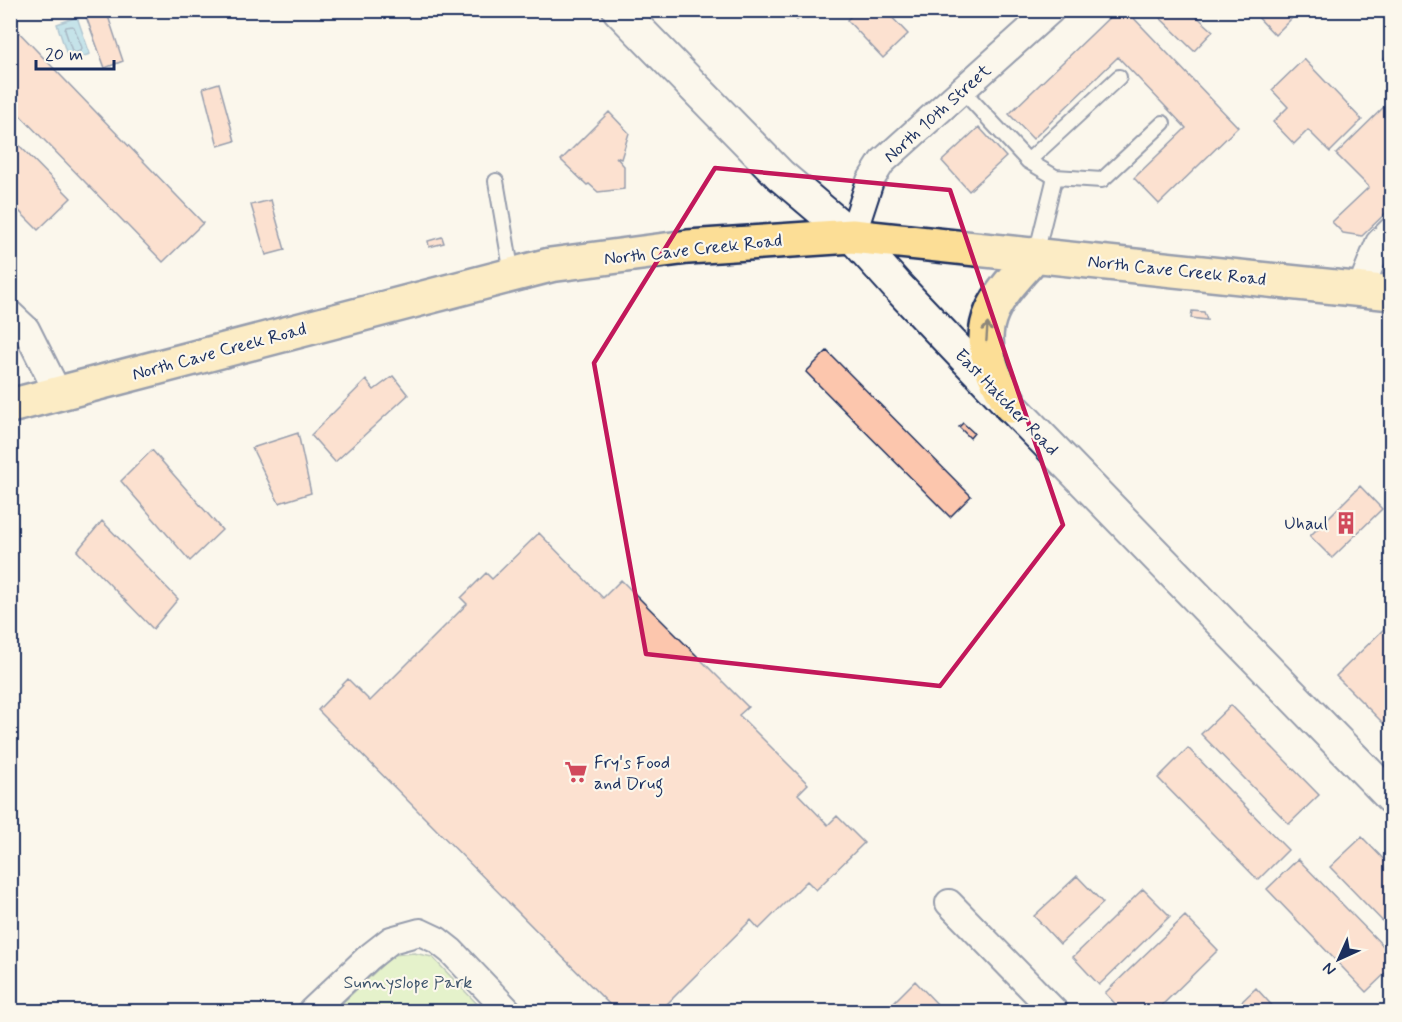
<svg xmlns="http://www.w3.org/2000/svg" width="1402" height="1022" viewBox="0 0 1402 1022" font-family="Mynerve,sans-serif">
<rect width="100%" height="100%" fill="#fbf7ec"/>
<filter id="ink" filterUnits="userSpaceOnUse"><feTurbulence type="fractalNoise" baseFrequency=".0167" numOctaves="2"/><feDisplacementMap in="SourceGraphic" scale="12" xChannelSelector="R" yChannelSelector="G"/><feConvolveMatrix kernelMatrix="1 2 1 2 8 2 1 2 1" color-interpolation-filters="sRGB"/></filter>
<g filter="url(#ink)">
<path fill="#cbeba2" stroke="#738d80" stroke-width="1.5" d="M414,953L432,957L484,1011L333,1012L393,955Z"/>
<path fill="#84cae5" stroke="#5a8caf" stroke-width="1.5" d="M77,17L90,54L69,61L57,24Z"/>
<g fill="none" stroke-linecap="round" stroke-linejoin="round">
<path stroke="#456d94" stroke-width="1.5" d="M72,26L74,27L82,48L80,51L75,53L72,51L65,30L66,27Z"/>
</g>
<path fill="#fcc6ad" stroke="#1b2f5e" stroke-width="1.5" d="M86,10H106L123,61L105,68L84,11Z
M788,10H807L797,20Z
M857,10H885L908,34L883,58L847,20Z
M1117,10H1126L1238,127L1159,204L1134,178L1186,128L1118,57L1033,139L1009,114Z
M1152,10H1199L1195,15L1213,31L1194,51Z
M1254,10H1297L1298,12L1275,35L1253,12Z
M10,23L203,223L163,262L10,105Z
M1392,51V67L1384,59Z
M1304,59L1362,120L1330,152L1308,130L1294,144L1273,122L1288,107L1272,90Z
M219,83L235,141L218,146L203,88Z
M1392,99V207L1362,236L1343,233L1332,222L1369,187L1336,154Z
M609,112L629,133L621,159L616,157L624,166V189L598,192L589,184L587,185L561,160Z
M979,127L1006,157L969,191L942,161Z
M10,136L71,198L38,230L10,202Z
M271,200L285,250L266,255L251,205Z
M442,237L444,243L429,247L428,241Z
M1192,311L1204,312L1207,320L1191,318Z
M827,351L971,496L950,517L806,372Z
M393,376L408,395L335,462L311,435L366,380L374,390Z
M963,423L974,433L970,438L959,427Z
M298,433L311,493L279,503L252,448Z
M152,450L222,530L190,561L121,481Z
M1360,486L1382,509L1332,558L1310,536Z
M102,521L178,599L153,629L77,551Z
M539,533L603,598L621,580L748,707L739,715L808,784L798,794L828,825L837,816L864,843L816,890L807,881L759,929L751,920L659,1012H617L318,710L348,679L370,701L467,604L461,598L486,573L492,579Z
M1392,621V718L1385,725L1336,676Z
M1231,705L1319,795L1289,824L1201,734Z
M1188,748L1288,850L1258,880L1158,778Z
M1362,837L1392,868V931L1330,867Z
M1298,859L1392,955V967L1366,992L1267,889Z
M1077,876L1103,903L1060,944L1034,916Z
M1143,889L1170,916L1099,985L1073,957Z
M1185,916L1218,950L1155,1012H1123L1105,993Z
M915,981L942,1009L940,1012H884Z
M1256,988L1278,1012H1231Z"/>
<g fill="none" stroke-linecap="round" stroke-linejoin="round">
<g stroke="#1b2f5e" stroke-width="18">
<path id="service" d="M962,90L1028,161L1055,177L1036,254
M1028,161L1119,77
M1055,177L1102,180L1163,123
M496,181L512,274"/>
</g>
<g stroke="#1b2f5e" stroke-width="30">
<path id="minor" d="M852,236L870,181L882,162L1051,10
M1360,290L1379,243L1392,230
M10,314L26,329L58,393
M949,903L1055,1012
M311,1012L368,958L391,940L420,932L437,940L451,951L509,1012"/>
</g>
<g stroke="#1b2f5e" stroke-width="36">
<path id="tertiary" d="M619,10L780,175L852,236L898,287L1011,406L1392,798"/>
</g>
<g stroke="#1b2f5e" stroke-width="38">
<path id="primary" d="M10,406L550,265L688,247L852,236L1392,293
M1011,406C1005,394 996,381 992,368C972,317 1005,290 1036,254"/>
</g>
<use href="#service" stroke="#fbf7ec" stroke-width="14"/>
<use href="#minor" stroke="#fbf7ec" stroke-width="26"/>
<use href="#tertiary" stroke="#fbf7ec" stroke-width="32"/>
<use href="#primary" stroke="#fcde96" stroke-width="33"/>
</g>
<defs><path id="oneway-shaft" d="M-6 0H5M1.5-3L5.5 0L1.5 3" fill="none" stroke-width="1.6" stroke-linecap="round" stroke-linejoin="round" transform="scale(1.5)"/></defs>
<use stroke="#8c867a" href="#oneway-shaft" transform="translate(987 332) rotate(-86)"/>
</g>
<path d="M0 0H1402V1022H0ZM715,168L950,190L1063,525L940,686L646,654L594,363Z" fill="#fbf7ec" fill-opacity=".55" fill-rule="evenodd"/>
<path fill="none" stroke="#c2185b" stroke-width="4.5" stroke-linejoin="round" d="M715,168L950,190L1063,525L940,686L646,654L594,363Z"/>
<defs>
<g id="building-bare" transform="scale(1.8)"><path d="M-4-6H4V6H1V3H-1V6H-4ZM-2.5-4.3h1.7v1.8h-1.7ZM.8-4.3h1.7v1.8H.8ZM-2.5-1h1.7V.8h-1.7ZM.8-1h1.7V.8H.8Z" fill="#d1495b" stroke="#fbf7ec" stroke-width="2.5" paint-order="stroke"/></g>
<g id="supermarket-bare" transform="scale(1.8)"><path d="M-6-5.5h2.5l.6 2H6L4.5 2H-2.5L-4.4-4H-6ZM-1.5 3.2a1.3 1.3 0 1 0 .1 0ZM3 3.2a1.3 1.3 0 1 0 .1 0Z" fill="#d1495b" stroke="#fbf7ec" stroke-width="2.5" paint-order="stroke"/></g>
</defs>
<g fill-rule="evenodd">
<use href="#building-bare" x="1346" y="523"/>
<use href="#supermarket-bare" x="576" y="772"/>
</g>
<g text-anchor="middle" stroke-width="4.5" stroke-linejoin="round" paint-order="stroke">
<g font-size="18" fill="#1b2f5e" stroke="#fbf7ec">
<text transform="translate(937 113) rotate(-42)" y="6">North 10th Street</text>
<text transform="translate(693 249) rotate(-6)" y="6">North Cave Creek Road</text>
<text transform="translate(1177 270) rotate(6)" y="6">North Cave Creek Road</text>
<text transform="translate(219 351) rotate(-15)" y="6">North Cave Creek Road</text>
<text transform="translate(1007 402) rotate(46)" y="6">East Hatcher Road</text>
</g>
<g font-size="18" fill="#1b2f5e" stroke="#fbf7ec" text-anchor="end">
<text x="1328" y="529">Uhaul</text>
<text x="594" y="768" text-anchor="start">Fry's Food<tspan x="594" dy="21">and Drug</tspan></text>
</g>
<g font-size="18" fill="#3e556c" stroke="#fbf7ec">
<text x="408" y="988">Sunnyslope Park</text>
</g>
</g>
<rect width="1402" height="1022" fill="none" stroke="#fbf7ec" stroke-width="36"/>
<rect x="18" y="18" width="1366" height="986" fill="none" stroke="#1b2f5e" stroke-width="2" filter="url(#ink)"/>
<g transform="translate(1339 959) rotate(225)" stroke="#fbf7ec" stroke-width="4.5" paint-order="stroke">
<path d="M0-4.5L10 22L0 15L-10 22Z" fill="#1b2f5e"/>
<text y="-9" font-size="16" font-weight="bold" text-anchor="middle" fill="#1b2f5e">N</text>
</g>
<path d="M36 60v9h78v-9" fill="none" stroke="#1b2f5e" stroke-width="3"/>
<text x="45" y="60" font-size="18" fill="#1b2f5e" stroke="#fbf7ec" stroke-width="4.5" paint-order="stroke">20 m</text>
</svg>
